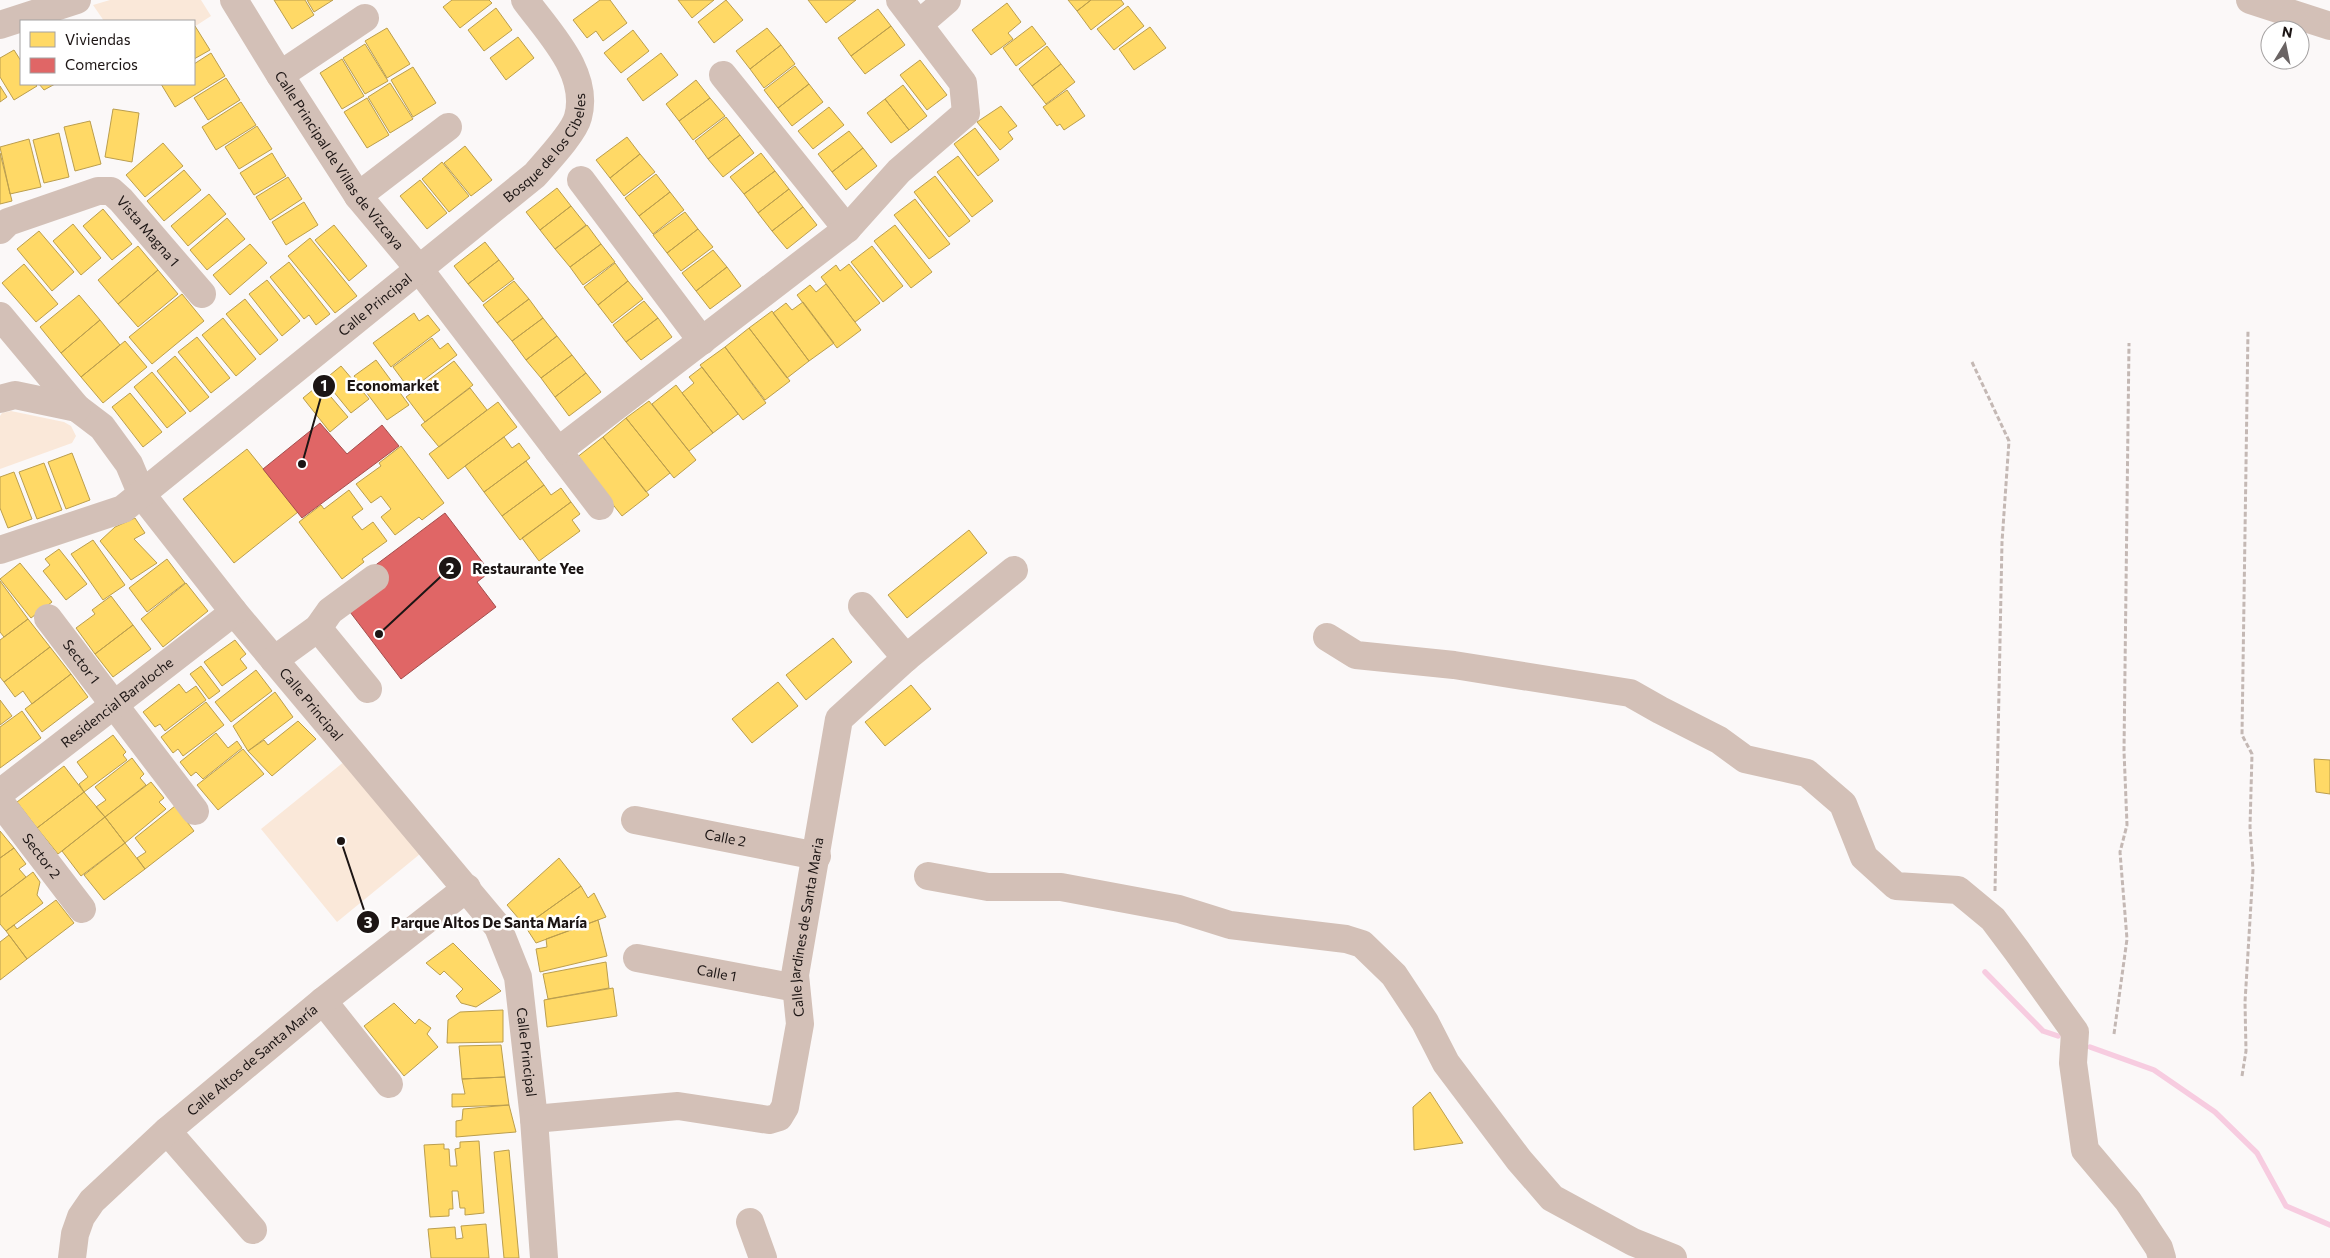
<svg xmlns="http://www.w3.org/2000/svg" width="2330" height="1258" viewBox="0 0 2330 1258" font-family="Commissioner,sans-serif">
<rect width="100%" height="100%" fill="#fbf8f8"/>
<path fill="#fae8d9" d="M110,0H201L211,16L194,27V21H104L93,5Z
M11,411L64,422L71,426L76,436L72,443L0,469V416L2,413Z
M345,761L420,854L337,922L261,829Z"/>
<path fill="#ffd966" stroke="#bb9e4d" d="M274,0H305L314,15L292,29Z
M307,0H333L314,12Z
M452,0H489L492,3L460,28L443,7Z
M600,0H610L627,23L603,41L596,31L587,38L573,20Z
M678,0H714L692,18Z
M726,0L743,20L714,43L698,22Z
M808,0H856L826,23Z
M1068,0H1091L1077,11Z
M1091,0H1121L1124,4L1091,30L1077,11Z
M1007,3L1021,22L1008,33L1013,39L991,55L972,30Z
M1128,6L1144,26L1114,50L1097,29Z
M496,8L512,30L484,51L468,30Z
M878,9L891,26L851,56L838,38Z
M195,26L210,50L194,59V27Z
M891,26L905,45L865,74L851,56Z
M1032,26L1046,44L1016,66L1003,48Z
M1150,27L1166,48L1134,70L1119,49Z
M387,28L410,64L387,78L365,41Z
M767,28L781,45L750,69L736,51Z
M633,30L649,51L621,73L604,53Z
M518,37L534,58L506,80L490,58Z
M365,44L388,81L365,94L343,58Z
M781,45L795,64L764,88L750,69Z
M1047,46L1061,64L1032,86L1019,69Z
M14,50L21,61V84H35L37,86L14,100L0,77V58Z
M211,53L225,76L175,107L161,84H194V64Z
M661,53L678,75L643,101L627,79Z
M342,59L364,96L342,109L320,73Z
M920,60L947,95L927,110L900,75Z
M1061,64L1075,82L1046,104L1032,86Z
M795,66L809,84L778,108L764,90Z
M413,67L436,103L413,117L391,80Z
M226,78L240,100L208,120L194,98Z
M696,80L710,98L679,121L666,104Z
M390,83L413,119L390,133L368,97Z
M39,84H55L44,90Z
M809,84L823,102L792,126L778,108Z
M903,85L927,116L909,130L885,99Z
M0,86L7,97L0,102Z
M1067,90L1085,116L1064,130L1060,124L1057,126L1043,107Z
M367,98L389,135L367,148L344,112Z
M710,98L725,116L693,140L679,121Z
M885,99L909,130L891,143L867,113Z
M241,102L256,125L216,150L202,127Z
M1001,106L1017,126L1008,132L1013,139L1000,150L977,122Z
M829,107L844,125L813,149L798,131Z
M113,109L139,113L132,162L105,157Z
M726,117L740,135L708,159L695,141Z
M90,121L101,164L75,171L64,127Z
M257,126L272,149L239,169L225,147Z
M975,128L999,160L978,176L954,144Z
M849,131L863,148L832,172L818,154Z
M59,133L69,177L44,183L33,140Z
M740,135L754,153L723,177L708,159Z
M627,137L640,154L610,178L596,160Z
M29,139L41,187L10,194L0,147Z
M163,143L183,166L145,197L126,175Z
M465,146L492,180L471,196L444,163Z
M863,148L877,166L846,190L832,172Z
M0,153L12,201L0,204Z
M272,153L286,176L254,195L240,173Z
M761,153L775,171L744,194L730,177Z
M640,154L655,172L624,196L610,178Z
M958,156L993,201L972,217L937,172Z
M442,162L469,196L449,212L422,179Z
M184,170L201,190L164,221L147,201Z
M775,171L789,189L758,213L744,194Z
M656,174L670,192L639,216L625,198Z
M935,176L970,221L949,237L914,192Z
M288,177L302,199L270,220L256,197Z
M420,180L447,213L427,229L400,196Z
M557,188L571,206L540,230L526,212Z
M789,189L803,207L772,231L758,213Z
M670,192L684,210L653,234L639,216Z
M209,194L226,214L188,246L171,226Z
M915,199L950,244L929,259L894,215Z
M304,202L318,225L286,245L272,222Z
M571,206L586,225L555,249L540,230Z
M803,207L817,225L787,249L772,231Z
M103,209L132,244L112,260L83,226Z
M685,212L698,229L667,253L653,235Z
M227,218L245,239L207,270L190,250Z
M73,224L101,258L81,275L53,241Z
M334,225L367,266L349,281L315,240Z
M587,225L601,244L570,267L555,249Z
M895,225L932,272L911,288L874,241Z
M698,229L713,247L681,271L667,253Z
M39,231L74,272L52,291L17,249Z
M310,238L357,296L335,313L288,256Z
M485,242L499,260L468,284L454,266Z
M250,244L267,263L230,295L213,275Z
M601,244L615,262L583,285L570,267Z
M138,246L158,270L118,304L98,280Z
M872,246L903,286L883,302L851,262Z
M713,250L727,267L696,291L682,273Z
M499,260L514,279L483,302L468,284Z
M289,262L330,314L316,325L309,315L304,319L270,277Z
M615,263L628,281L598,305L584,287Z
M24,264L58,304L36,322L2,283Z
M849,264L880,303L855,322L821,277L836,265L840,271Z
M727,267L741,286L710,309L696,291Z
M158,270L178,294L138,327L118,304Z
M267,280L300,321L282,336L249,294Z
M514,281L529,299L497,323L483,305Z
M628,281L643,299L612,323L598,305Z
M826,284L861,330L837,348L797,295L810,285L816,292Z
M182,294L204,321L152,364L129,337Z
M79,295L100,320L61,353L40,327Z
M245,299L278,340L260,355L226,314Z
M529,299L543,318L512,341L497,323Z
M644,301L658,318L626,342L613,325Z
M803,302L834,343L809,361L773,313L786,303L792,310Z
M772,311L809,361L787,378L749,328Z
M414,313L419,321L428,315L440,330L391,367L373,343Z
M223,318L256,359L236,376L202,335Z
M543,318L557,336L526,360L512,341Z
M658,318L672,337L641,360L626,342Z
M100,320L120,345L81,377L61,353Z
M749,328L790,381L765,400L725,347Z
M557,336L572,355L541,378L526,360Z
M197,337L230,378L211,393L178,352Z
M432,338L440,349L448,343L457,355L410,390L393,367Z
M125,341L147,367L103,403L81,377Z
M725,347L766,403L743,420L700,365Z
M572,355L586,373L555,397L541,378Z
M175,356L209,397L190,412L157,371Z
M376,360L409,405L387,420L354,376Z
M454,361L473,385L425,422L406,397Z
M341,366L369,399L351,413L324,380Z
M702,367L738,414L713,433L682,393L694,383L689,377Z
M152,372L186,413L167,428L134,387Z
M586,373L601,392L569,416L555,397Z
M320,384L348,417L330,432L303,398Z
M676,385L713,433L689,451L652,404Z
M470,388L487,410L439,447L421,425Z
M130,393L162,432L143,447L112,407Z
M649,401L696,460L674,478L626,418Z
M498,402L517,427L448,479L429,454Z
M626,418L670,473L646,492L603,437Z
M504,437L512,448L519,443L530,458L484,492L465,466Z
M603,437L649,495L622,516L576,458Z
M401,446L444,503L422,520L419,517L395,535L381,517L391,509L381,496L371,503L356,484L381,466L379,463Z
M247,449L298,512L234,563L183,499Z
M72,453L90,500L66,509L48,462Z
M526,461L544,485L502,516L484,492Z
M44,463L62,510L37,519L19,472Z
M14,472L32,519L8,528L0,508V477Z
M544,485L551,495L561,488L571,502L520,540L502,516Z
M349,490L363,509L352,517L362,530L373,522L387,541L362,559L364,562L342,579L299,522L321,505L324,509Z
M571,502L580,514L572,520L580,531L539,561L522,538Z
M135,518L145,533L134,539L157,563L131,580L100,541L115,527Z
M969,530L987,553L907,618L888,595Z
M93,540L125,585L103,600L71,554Z
M59,549L87,584L66,600L43,571L50,565L45,559Z
M167,559L185,583L147,612L129,588Z
M20,563L52,602L31,618L0,579Z
M0,581L28,619L4,637L0,632Z
M186,583L208,611L163,647L141,619Z
M111,596L133,625L95,654L76,628L95,614L92,610Z
M28,619L50,647L4,682L0,677V640Z
M133,625L151,649L113,677L95,654Z
M833,638L852,662L806,700L786,675Z
M235,640L246,654L240,659L247,668L222,686L204,662Z
M50,647L71,674L32,704L23,691L15,697L4,682Z
M201,666L220,691L209,699L190,674Z
M256,670L272,691L231,722L215,702Z
M71,674L88,697L42,732L25,709Z
M778,682L798,706L752,743L732,719Z
M179,684L186,693L196,686L206,700L165,731L160,724L155,727L143,712Z
M911,685L931,709L885,746L865,722Z
M275,692L293,717L248,751L233,726Z
M0,700L12,716L0,725Z
M206,702L224,725L183,756L178,749L173,753L161,737Z
M22,711L41,738L0,768V727Z
M298,721L316,739L272,776L248,751L264,740L268,745Z
M216,733L228,748L237,741L242,748L203,779L196,772L191,776L180,762Z
M113,735L126,752L123,755L127,760L84,792L79,784L88,777L77,762Z
M243,749L264,774L218,810L197,785Z
M132,758L144,774L140,778L146,785L105,817L96,807L106,800L95,787Z
M2314,759L2330,760V794L2316,792Z
M64,766L84,792L37,828L17,802Z
M151,782L164,798L159,802L166,809L125,843L105,817Z
M84,792L105,817L58,854L37,828Z
M175,806L194,831L145,869L137,858L146,852L135,838Z
M105,817L125,843L81,876L62,851Z
M0,831L14,848L0,858Z
M125,843L145,869L104,900L84,875Z
M14,848L26,864L19,869L26,877L0,897V858Z
M559,858L581,886L525,926L507,905Z
M33,872L40,882L37,895L43,903L6,931L0,924V897Z
M581,886L588,898L594,893L606,917L536,943L525,926Z
M56,900L74,923L27,959L6,931L14,925L17,929Z
M598,920L607,956L540,972L536,949L547,947L546,939Z
M9,935L27,959L0,980V942Z
M453,943L501,991L476,1007L461,1003L456,996L463,989L444,971L440,975L426,963Z
M606,962L609,988L548,999L543,974Z
M613,988L617,1016L547,1027L544,1000Z
M394,1003L415,1024L419,1019L431,1028L427,1034L438,1047L404,1076L364,1026Z
M503,1010V1042L447,1043L448,1020L460,1012Z
M501,1045L505,1077L462,1079L459,1046Z
M505,1077L509,1105L452,1107V1094H465L462,1079Z
M1430,1092L1463,1143L1414,1150L1413,1107Z
M509,1105L516,1132L456,1137V1121L462,1120L463,1109Z
M479,1141L484,1213L465,1215V1208H460L458,1191H452L453,1209H449V1216L430,1217L424,1145L444,1144V1149H449L450,1166H457L455,1149L460,1148V1142Z
M509,1150L519,1258H504L494,1152Z
M486,1224L489,1258H431L428,1229L455,1227L456,1239L463,1238L461,1226Z"/>
<path fill="#e06666" stroke="#a54e4d" d="M320,423L347,454L382,425L399,446L302,518L263,469Z
M445,513L490,572L477,582L496,607L401,679L347,608L369,570Z"/>
<g fill="none" stroke-linecap="round" stroke-linejoin="round">
<path stroke="#f7cce0" stroke-width="5.5" d="M1985,972L2043,1031L2058,1036
M2090,1047L2154,1070L2215,1112L2257,1153L2286,1206L2330,1225"/>
<path stroke="#c4b8b4" stroke-width="3" stroke-dasharray="5 2.5" stroke-linecap="butt" d="M1972,362L2009,441L2002,542L1995,891
M2114,1034L2127,939L2120,852L2127,825L2124,751L2129,343
M2242,1076L2246,1051L2245,1002L2253,870L2250,827L2252,754L2242,735L2248,330"/>
<g stroke="#d3c0b7" stroke-width="28">
<path id="s1" d="M234,0L280,75L358,196L419,269L600,506"/>
<path d="M2250,0L2330,26"/>
<path d="M919,24L947,0"/>
<path d="M0,25L77,0"/>
<path d="M280,75L365,18"/>
<path d="M723,75L847,229"/>
<path d="M581,180L702,341"/>
<path d="M358,196L448,127"/>
<path id="s2" d="M0,230L8,222L98,191H111L121,200L202,294"/>
<path id="s3" d="M0,316L77,408L102,427L129,464L142,495L234,612L498,927L518,977L534,1119L544,1258"/>
<path d="M0,399L15,395L77,408"/>
<path d="M558,451L847,229L899,171L966,113L963,83L900,0"/>
<path id="s4" d="M0,550L123,509L535,175C546,162 574,133 578,117C590,73 549,33 525,0"/>
<path d="M862,606L906,658"/>
<path id="s5" d="M48,618L195,811"/>
<path d="M318,628L368,689"/>
<path d="M1327,637L1356,655L1454,665L1630,693L1660,710L1719,740L1745,759L1807,773L1843,804L1864,857L1896,886L1958,890L1993,919L2017,951L2075,1032L2073,1063L2085,1150L2128,1201L2159,1248L2162,1258"/>
<path d="M274,660L318,628L330,611L375,578"/>
<path id="s6" d="M0,793L234,612"/>
<path id="s7" d="M0,802L82,909"/>
<path id="s8" d="M635,820L817,856"/>
<path d="M928,876L988,887H1061L1179,909L1230,925L1346,939L1362,944L1394,975L1425,1022L1446,1063L1519,1160L1552,1198L1633,1242L1673,1258"/>
<path id="s9" d="M637,958L796,988"/>
<path d="M323,1001L389,1084"/>
<path id="s10" d="M534,1119L678,1106L769,1120L779,1117L785,1107L800,1024L795,975L839,719L906,658L1014,570"/>
<path d="M167,1131L253,1230"/>
<path d="M750,1222L763,1258"/>
<path id="s11" d="M72,1258L75,1234L81,1217L92,1201L167,1131L323,1001L467,888"/>
</g>
</g>
<g text-anchor="middle" stroke-width="5" stroke-linejoin="round" paint-order="stroke">
<g font-size="14" fill="#1c1514" stroke="#fff">
<text dy="5" stroke="none"><textPath href="#s4" startOffset="689">Bosque de los Cibeles</textPath></text>
<text dy="5" stroke="none"><textPath href="#s1" startOffset="192">Calle Principal de Villas de Vizcaya</textPath></text>
<text dy="5" stroke="none"><textPath href="#s2" startOffset="174">Vista Magna 1</textPath></text>
<text dy="5" stroke="none"><textPath href="#s4" startOffset="454">Calle Principal</textPath></text>
<text dy="5" stroke="none"><textPath href="#s5" startOffset="55">Sector 1</textPath></text>
<text dy="5" stroke="none"><textPath href="#s6" startOffset="148">Residencial Baraloche</textPath></text>
<text dy="5" stroke="none"><textPath href="#s3" startOffset="500">Calle Principal</textPath></text>
<text dy="5" stroke="none"><textPath href="#s8" startOffset="92">Calle 2</textPath></text>
<text dy="5" stroke="none"><textPath href="#s7" startOffset="68">Sector 2</textPath></text>
<text dy="5" stroke="none"><textPath href="#s10" startOffset="441">Calle Jardines de Santa Maria</textPath></text>
<text dy="5" stroke="none"><textPath href="#s9" startOffset="81">Calle 1</textPath></text>
<text dy="5" stroke="none"><textPath href="#s3" startOffset="920">Calle Principal</textPath></text>
<text dy="5" stroke="none"><textPath href="#s11" startOffset="275">Calle Altos de Santa María</textPath></text>
</g>
</g>
<path fill="none" stroke="#1c1514" stroke-width="2" d="M302 464L324 386M379 634L450 568M341 841L368 922"/>
<g fill="#1c1514" stroke="#fff" stroke-width="2">
<circle cx="302" cy="464" r="5"/>
<circle cx="379" cy="634" r="5"/>
<circle cx="341" cy="841" r="5"/>
<circle cx="324" cy="386" r="12"/>
<circle cx="450" cy="568" r="12"/>
<circle cx="368" cy="922" r="12"/>
</g>
<g font-size="15" text-anchor="middle" font-weight="bold" fill="#fff">
<text x="324" y="391">1</text>
<text x="450" y="574">2</text>
<text x="368" y="928">3</text>
</g>
<g font-size="15" text-anchor="middle" font-weight="bold" fill="#1c1514" stroke="#fff" stroke-width="5" stroke-linejoin="round" paint-order="stroke">
<text x="393" y="391">Economarket</text>
<text x="528" y="574">Restaurante Yee</text>
<text x="489" y="928">Parque Altos De Santa María</text>
</g>
<rect x="20" y="20" width="175" height="65" fill="#ffffff" stroke="#a4a1a1"/>
<rect x="30" y="32" width="25" height="15" fill="#ffd966" stroke="#a4a1a1"/>
<text x="65" y="45" font-size="15" fill="#1c1514">Viviendas</text>
<rect x="30" y="58" width="25" height="15" fill="#e06666" stroke="#a4a1a1"/>
<text x="65" y="70" font-size="15" fill="#1c1514">Comercios</text>
<g transform="translate(2285 45) rotate(10)"><circle r="24" fill="#ffffff" stroke="#a4a1a1"/>
<path d="M0-4L9 19L0 12L-9 19Z" fill="#6a6464"/>
<text y="-8" font-size="14" font-weight="bold" text-anchor="middle" fill="#1c1514">N</text>
</g>
</svg>
